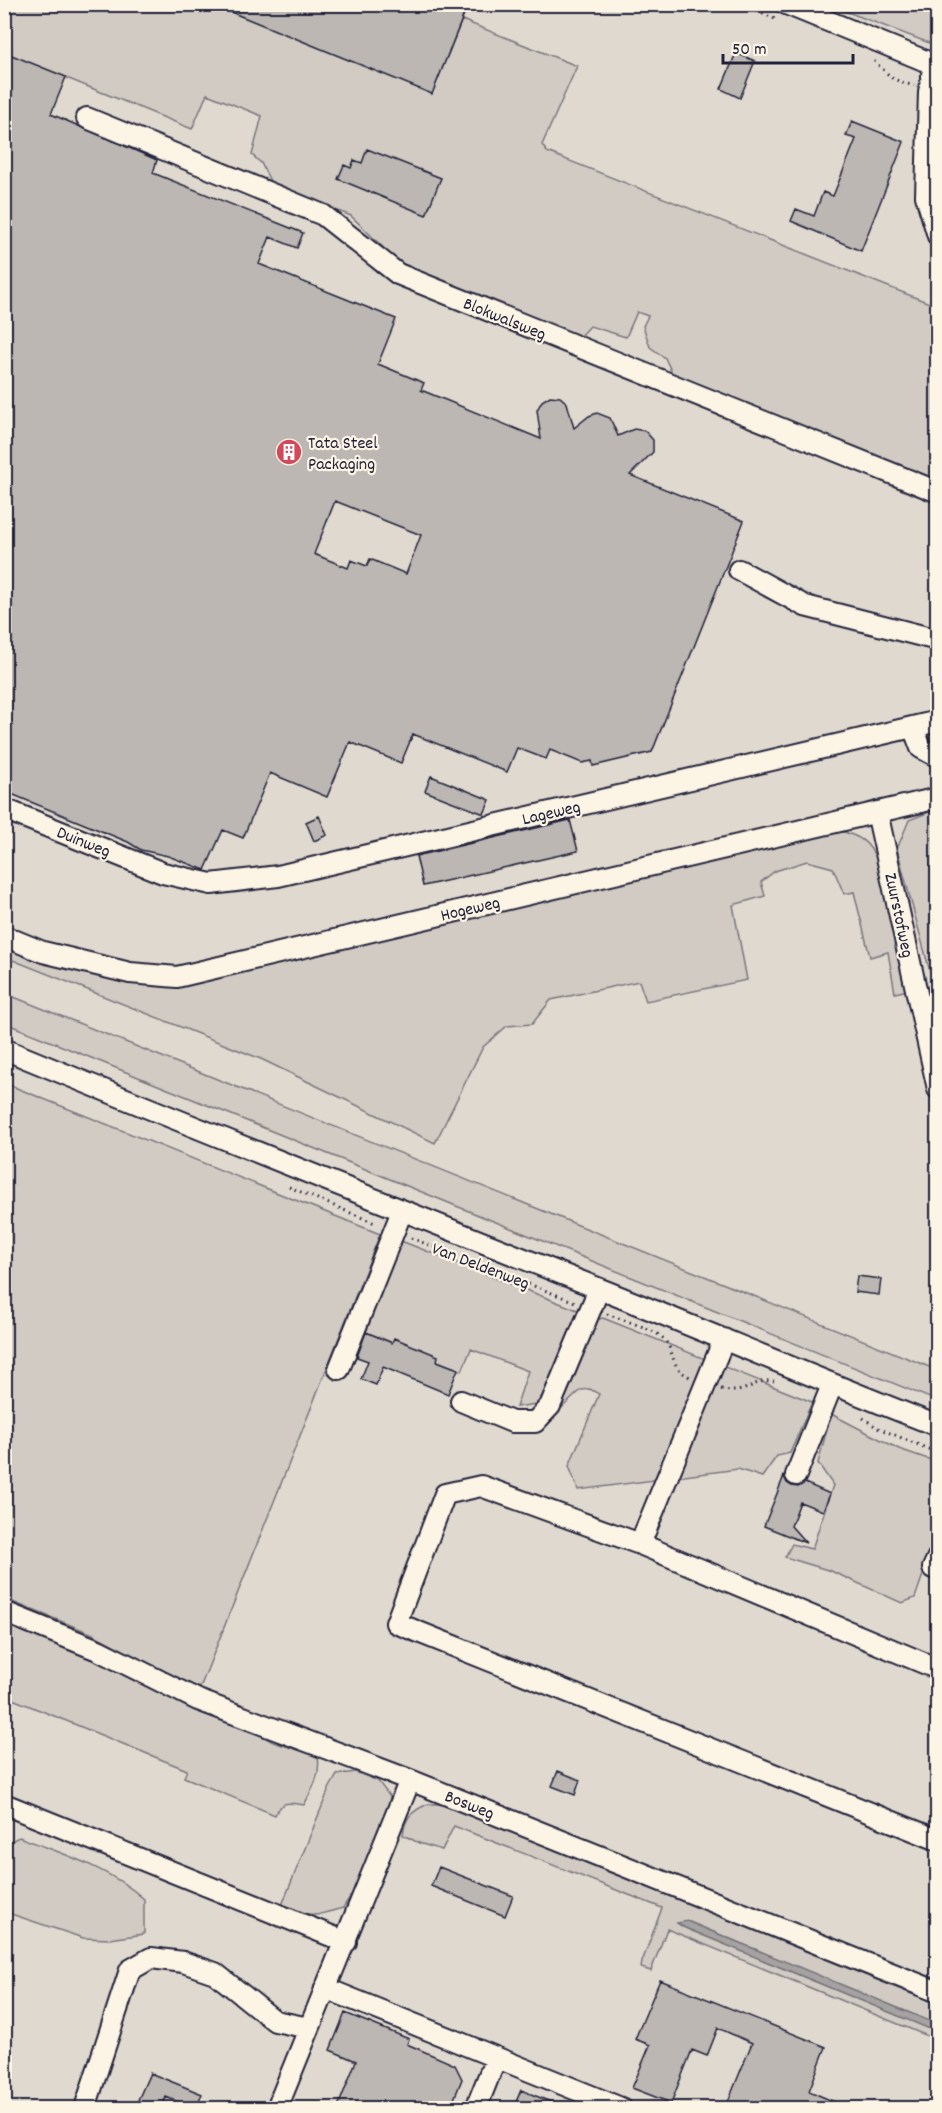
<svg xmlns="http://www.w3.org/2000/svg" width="942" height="2113" viewBox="0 0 942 2113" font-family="Dekko,sans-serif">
<rect width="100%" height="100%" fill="#efe8db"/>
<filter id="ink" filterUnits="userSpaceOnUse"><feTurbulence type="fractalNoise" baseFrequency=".0167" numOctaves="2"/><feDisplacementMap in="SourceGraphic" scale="12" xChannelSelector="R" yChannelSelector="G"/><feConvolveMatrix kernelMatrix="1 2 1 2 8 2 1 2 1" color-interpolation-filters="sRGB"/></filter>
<g filter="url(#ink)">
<path fill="#e0d9cf" d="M5,5H937V2108H5Z"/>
<path fill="#d1cbc3" stroke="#7a767f" stroke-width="1.5" d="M4,5H223L434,89L462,20L577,66L542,145L547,152L937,306V477L927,478L674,377L665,358L650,347L643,326L648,316L637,312L626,337L590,326L581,336L401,265L351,216L272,185L261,163L252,155L262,116L207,94L192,129L5,53Z
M829,5H937V46Z
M937,809V986L933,983L897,849L909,820Z
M838,830C862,837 868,841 879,863L908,990L895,993L888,952L870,957L854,892L844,894L833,868L807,861L775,871L761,882L765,896L733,905L747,980L646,1001L639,981L551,1000L532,1024L507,1026L483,1047L435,1143L261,1059L5,957L4,943L175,984Z
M4,993L937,1370V1401L5,1023Z
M4,1083L380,1234L200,1688L170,1676L93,1634L5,1599Z
M401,1241L580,1311L548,1389L536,1404L516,1407L528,1371L471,1349L462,1371L366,1332Z
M603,1318L812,1402L790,1453L777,1456L762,1477L738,1469L578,1490L569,1466L599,1394L590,1389L581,1390L552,1417L594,1320Z
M831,1414L899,1449L937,1462V1534L915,1598L902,1603L831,1571L785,1557L792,1544L812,1549L833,1485L818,1463Z
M4,1623L103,1664L184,1705L234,1721L273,1742L318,1756C321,1775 313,1788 304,1805C289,1803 283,1799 275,1815L184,1777L187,1770L5,1696Z
M355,1772L378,1781L390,1797C383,1836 365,1875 343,1908L317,1915L280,1910L329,1789L337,1775Z
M428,1804H448L575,1858L937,2004V2040L667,1929L651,1971L641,1968L642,1962L662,1908L454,1826L442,1850L419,1843L403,1835C405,1817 412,1811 428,1804Z
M19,1837C63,1854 109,1868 144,1899V1934L110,1939L83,1938L5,1912V1844Z"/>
<path fill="#a6a2a2" stroke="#716f79" stroke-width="1.5" d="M687,1921L937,2024V2032L685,1928L677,1923Z"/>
<path fill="#bcb7b3" stroke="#22223b" stroke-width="1.5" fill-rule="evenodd" d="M211,4H468L432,94Z
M4,52L66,77L51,114L157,160L153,173L303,233L297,248L270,237L259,264L396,319L378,364L424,383L421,390L541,439L537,410L542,401L550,396L560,397L567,403L574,428L589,416L597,413L610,418L618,436L634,429L645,431L653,440V452L630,475L744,521L652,752L593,766L592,761L582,763L550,750L546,759L517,748L507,772L413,734L401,763L350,742L327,797L270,773L243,838L223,830L205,870L168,856L141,850L128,842L4,791ZM335,501L421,535L406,574L370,559L367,566L351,560L348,568L314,554Z
M736,53L755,61L740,98L721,89Z
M852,121L904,142L861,251L791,221L796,209L814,216L823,192L833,196L856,139L846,136Z
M367,149L441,178L426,215L338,179L344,165L351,168L354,160L362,163Z
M431,776L490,800L484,814L425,791Z
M319,816L327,835L314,841L306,822Z
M570,820L578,851L423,886L416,856Z
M857,1276L881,1279L879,1295L855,1292Z
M366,1332L392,1343L394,1338L438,1356L437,1361L458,1369L448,1394L383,1367L376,1385L361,1379L368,1361L357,1357Z
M784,1476L787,1483L792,1486L798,1487L805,1483L830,1494L823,1511L800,1502L791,1526L806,1543L764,1526Z
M558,1771L580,1780L575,1795L552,1786Z
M439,1867L513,1896L505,1916L431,1886Z
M660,1980L826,2047L809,2091L851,2109H725L752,2043L718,2028L707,2056L692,2050L671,2103L632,2088L650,2045L635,2039Z
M345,2013L409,2039L407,2044L455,2065L462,2079L450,2109H337L356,2061L330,2050Z
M150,2073L202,2094L196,2109L166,2097L161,2109H134Z
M521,2090L566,2108V2109H513Z"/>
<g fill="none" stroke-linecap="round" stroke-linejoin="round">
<g stroke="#22223b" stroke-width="24">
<path id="minor" d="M786,4L938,66
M934,65L929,92L926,196L938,236
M87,118L323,215L398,274L938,492
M739,570L805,606L938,640
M913,727L921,748L938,757
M4,809L163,873L211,884L278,876L938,721
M877,812L938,1089
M4,936L43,952L130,973L177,977L938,798
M4,1049C202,1131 401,1210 600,1289C713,1334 824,1382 938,1426
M339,1369L402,1211
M461,1401L512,1422H535L550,1406L599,1289
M796,1475L832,1385
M640,1544L724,1339
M933,1568L938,1557
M4,1612L98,1650L198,1700L410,1780L938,1992
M938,1669L640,1544L481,1486L445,1494L396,1623L938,1840
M4,1804L346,1942
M325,1988L621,2108
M85,2108L130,1970L151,1958L183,1962L215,1973L275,2021L309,2028
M277,2108L410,1780
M476,2108L496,2058"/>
</g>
<path stroke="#22223b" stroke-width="3" stroke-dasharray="1.5 4.5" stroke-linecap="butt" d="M740,4L775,19
M874,61L893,79L914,86
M289,1187L377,1224
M411,1238L575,1302
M607,1314C622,1320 653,1328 664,1339C676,1353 669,1367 690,1377
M721,1389C748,1397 752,1378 774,1381
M863,1418L878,1428L938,1453"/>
<use href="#minor" stroke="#fcf5e5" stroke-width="20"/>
</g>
</g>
<defs>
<g id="building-disc" transform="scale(1.35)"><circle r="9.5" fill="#d1495b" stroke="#fcf5e5"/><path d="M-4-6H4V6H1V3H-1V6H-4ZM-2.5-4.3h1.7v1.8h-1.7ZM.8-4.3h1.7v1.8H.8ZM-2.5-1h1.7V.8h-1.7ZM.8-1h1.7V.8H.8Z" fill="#fff"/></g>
</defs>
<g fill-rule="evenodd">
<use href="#building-disc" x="289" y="452"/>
</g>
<g text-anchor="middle" stroke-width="4.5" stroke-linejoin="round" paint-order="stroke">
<g font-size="18" fill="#22223b" stroke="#fcf5e5">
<text transform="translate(505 318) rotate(22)" y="6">Blokwalsweg</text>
<text transform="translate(551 812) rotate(-13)" y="6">Lageweg</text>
<text transform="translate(84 841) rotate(22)" y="6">Duinweg</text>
<text transform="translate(470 908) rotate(-13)" y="6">Hogeweg</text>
<text transform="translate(900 915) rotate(78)" y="6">Zuurstofweg</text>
<text transform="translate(481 1265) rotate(21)" y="6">Van Deldenweg</text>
<text transform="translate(470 1804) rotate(22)" y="6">Bosweg</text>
</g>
<g font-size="18" fill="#22223b" stroke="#fcf5e5" text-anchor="start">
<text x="308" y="448">Tata Steel<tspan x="308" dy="21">Packaging</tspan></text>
</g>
</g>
<rect width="942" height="2113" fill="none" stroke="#fcf5e5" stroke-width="24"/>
<rect x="12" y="12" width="918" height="2089" fill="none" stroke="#22223b" stroke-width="2" filter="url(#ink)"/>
<path d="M723 54v9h130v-9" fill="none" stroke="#22223b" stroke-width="3"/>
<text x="732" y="54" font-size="18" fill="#22223b" stroke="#fcf5e5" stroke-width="4.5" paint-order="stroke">50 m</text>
</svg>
